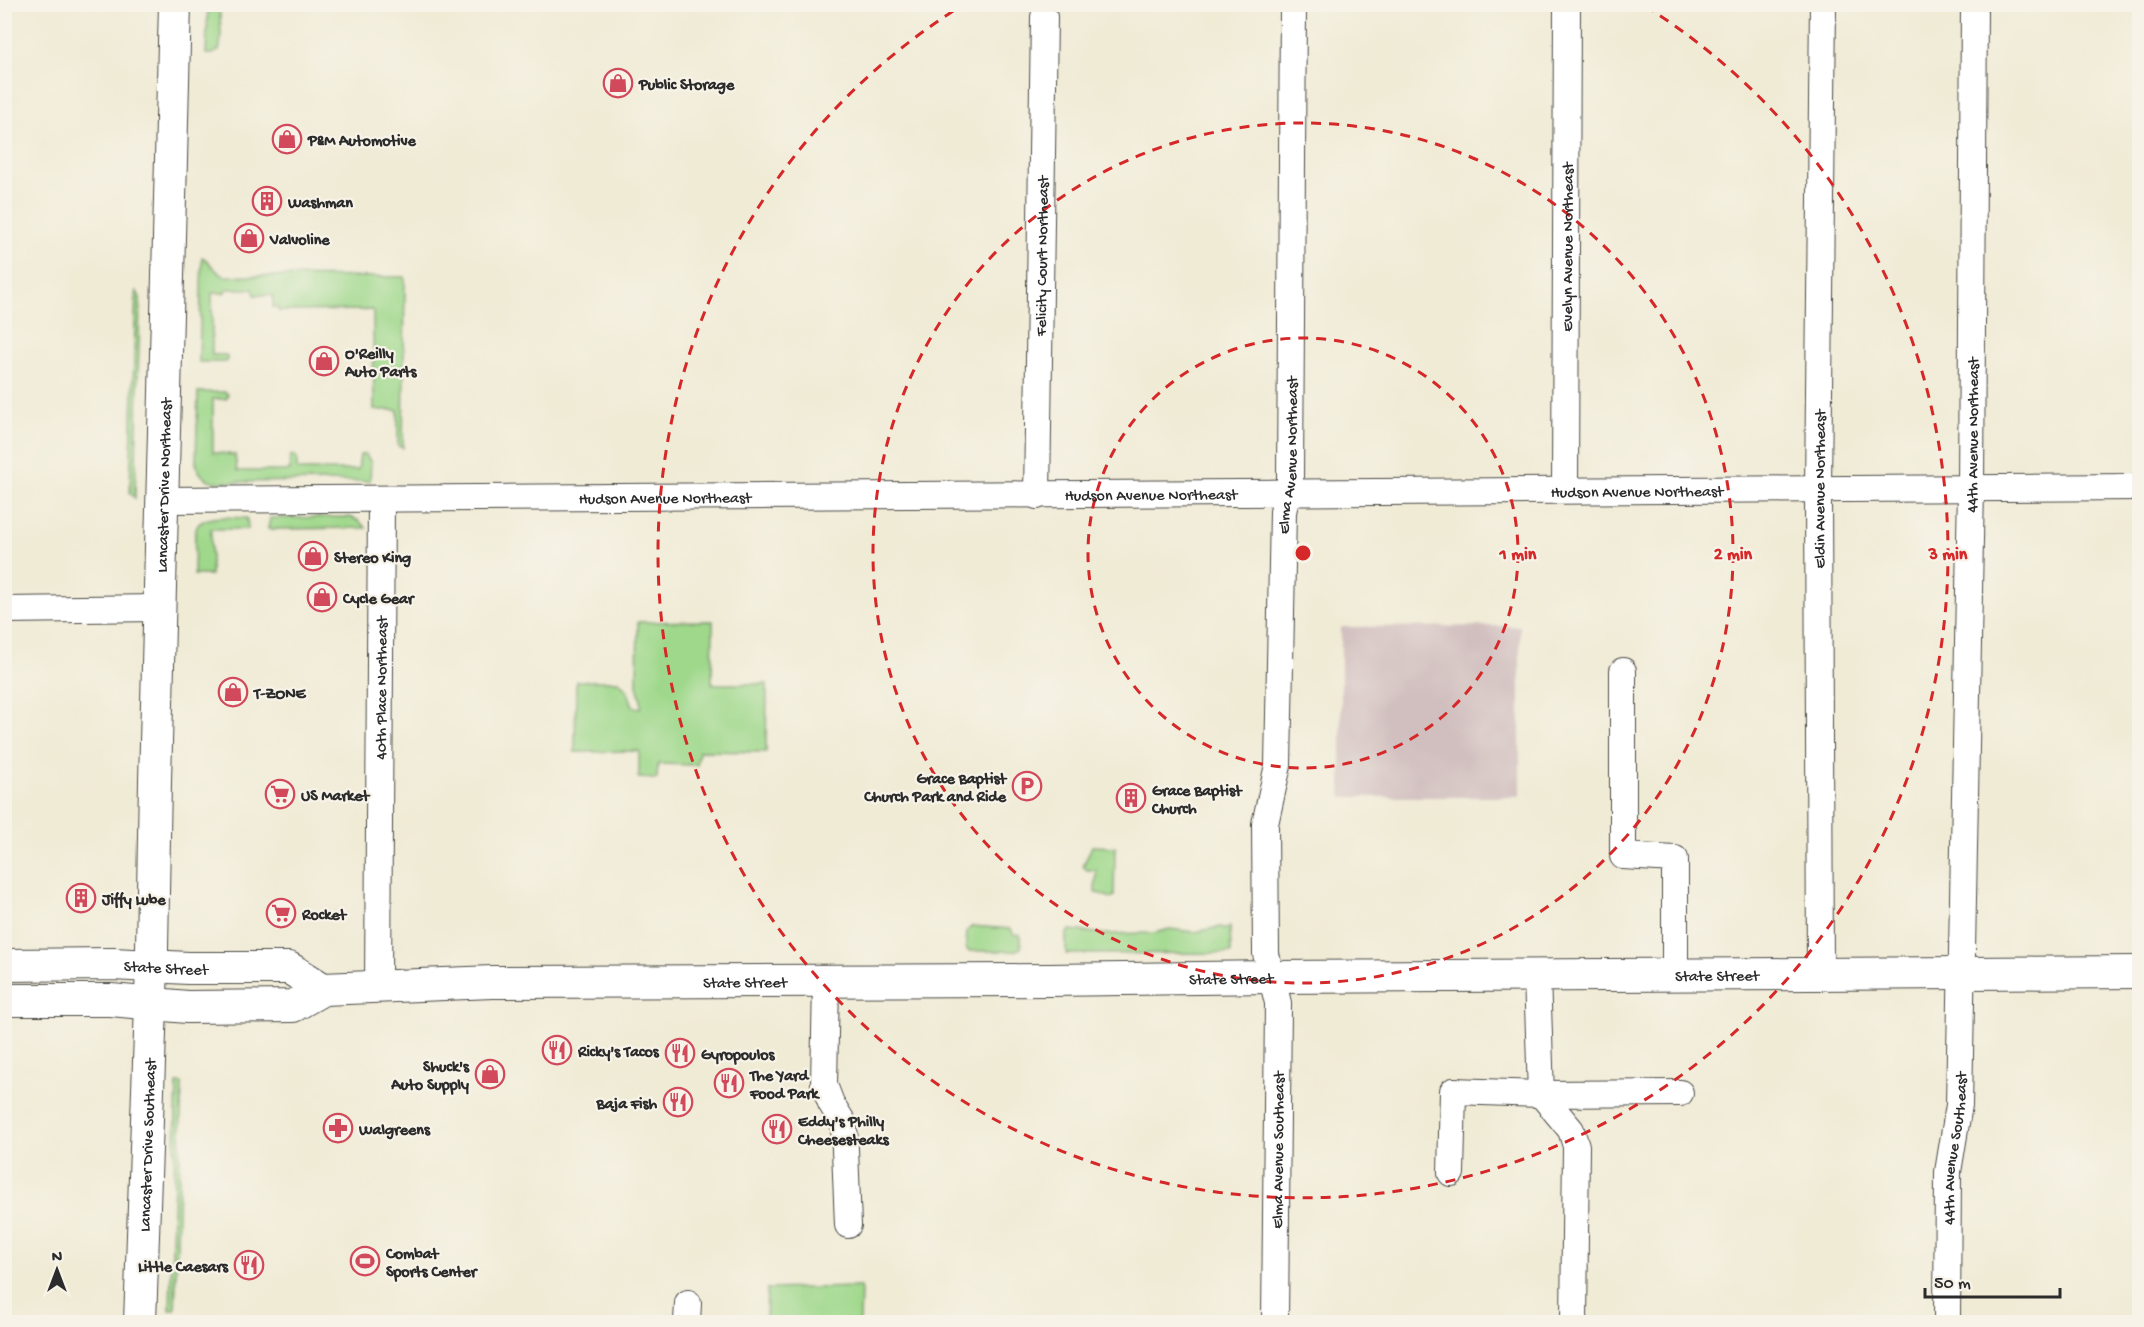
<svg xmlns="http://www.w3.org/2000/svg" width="2144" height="1327" viewBox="0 0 2144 1327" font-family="'Gochi Hand',sans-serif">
<rect width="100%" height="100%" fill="#f7f3e8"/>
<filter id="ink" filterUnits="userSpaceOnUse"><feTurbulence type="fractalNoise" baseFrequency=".0167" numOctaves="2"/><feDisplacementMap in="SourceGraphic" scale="12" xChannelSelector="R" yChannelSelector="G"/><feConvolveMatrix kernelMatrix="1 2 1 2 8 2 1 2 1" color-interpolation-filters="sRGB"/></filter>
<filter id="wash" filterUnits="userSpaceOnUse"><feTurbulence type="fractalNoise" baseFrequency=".008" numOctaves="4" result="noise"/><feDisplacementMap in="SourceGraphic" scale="24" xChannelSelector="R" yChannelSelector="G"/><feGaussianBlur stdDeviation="1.35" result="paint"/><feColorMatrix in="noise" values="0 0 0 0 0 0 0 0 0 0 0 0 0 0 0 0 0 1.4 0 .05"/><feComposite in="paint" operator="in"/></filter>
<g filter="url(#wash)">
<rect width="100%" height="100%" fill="#f0ebd5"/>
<path fill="#d1bfbf" d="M1520,626V797H1341V627Z"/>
<path fill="#9fd88b" stroke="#65825b" stroke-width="1.5" d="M208,5H219C220,19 223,37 219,50L213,54H206Z
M202,257C211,261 214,272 225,276L405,277L403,448L398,446V410H374L373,310L278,311V307H273V295H255L253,289H227L224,293H212V355H226L228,360L226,362H199Z
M136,290L140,298L135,498L130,493Z
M198,392H225L228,394L226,399H213V452L235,455L237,471H290V457L293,455L297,458V470H358L360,455L365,454L371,462L370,481L215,482C203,479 198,473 196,462Z
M350,517L359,521L366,528L268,529L270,518Z
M247,518L248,529H211V575H194L195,530C202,512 231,518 247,518Z
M713,621L712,684H767L766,752L699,751L697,765L658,764L657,779L639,778V751L575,752L576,681H619L627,690L633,706L639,709L641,707V699L637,686L638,622Z
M1092,846L1115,847L1114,896L1111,898L1095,892L1096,870H1087L1083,866Z
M972,926L1011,929L1014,935L1019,934L1021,937V948L1014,951H968L966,947L967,931Z
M1221,927L1227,929L1230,927L1231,953L1066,954V934L1070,930L1105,934L1154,933L1170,929L1194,932Z
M177,1083H182L175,1310H170Z
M861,1287L860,1322H766L767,1289Z"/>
</g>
<g filter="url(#ink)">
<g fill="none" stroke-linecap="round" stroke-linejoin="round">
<g stroke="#494844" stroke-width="28">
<g id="minor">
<path id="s1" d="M1565,490L1567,4"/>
<path id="s2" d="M1037,496L1044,17"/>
<path id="s3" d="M163,500L2140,487"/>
<path d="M4,610L159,608"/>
<path d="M1623,671V856L1675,859V975"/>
<path id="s4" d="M1820,973L1818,490L1823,4"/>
<path d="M1537,976L1541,1094L1571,1130L1576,1146L1574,1322"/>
<path d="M826,982L824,1085L831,1103L844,1124L848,1225"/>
<path id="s5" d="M378,985L381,500"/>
<path d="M1451,1173L1453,1091L1541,1094L1680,1093"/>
<path d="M687,1322L688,1303"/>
<path id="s6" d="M1275,1322L1278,1003L1266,954L1265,824L1278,765L1283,512L1290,480L1293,4"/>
<path id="s7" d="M1947,1322L1948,1172L1959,1105L1971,488L1974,4"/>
</g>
</g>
<g stroke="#494844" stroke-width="34">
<g id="major">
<path id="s8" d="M4,965L113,964L188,968H289L323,989"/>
<path id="s9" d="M4,1000H111L187,1007L293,1006L323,989L492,982L1049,980L1272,977L2140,972"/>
<path id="s10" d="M140,1322L151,1004L155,781L175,4"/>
</g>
</g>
<use href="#minor" stroke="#fff" stroke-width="26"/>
<use href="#major" stroke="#fff" stroke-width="32"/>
</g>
</g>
<g fill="none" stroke="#d62828" stroke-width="3" stroke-dasharray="10 8">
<circle cx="1303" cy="553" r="215"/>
<circle cx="1303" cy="553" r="430"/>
<path d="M1645 6A645 645 0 1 1 961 6"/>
</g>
<defs>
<g id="shop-ring" transform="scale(1.5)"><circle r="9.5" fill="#f7f3e8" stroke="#d1495b" stroke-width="1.5"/><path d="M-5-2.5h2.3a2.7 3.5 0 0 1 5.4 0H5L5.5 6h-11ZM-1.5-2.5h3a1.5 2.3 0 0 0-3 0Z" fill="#d1495b"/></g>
<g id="building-ring" transform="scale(1.5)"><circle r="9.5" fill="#f7f3e8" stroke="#d1495b" stroke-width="1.5"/><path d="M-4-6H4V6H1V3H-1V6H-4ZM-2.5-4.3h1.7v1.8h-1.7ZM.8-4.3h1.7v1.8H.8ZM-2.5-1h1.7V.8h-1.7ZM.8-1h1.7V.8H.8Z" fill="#d1495b"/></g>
<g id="parking-ring" transform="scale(1.5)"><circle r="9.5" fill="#f7f3e8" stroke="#d1495b" stroke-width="1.5"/><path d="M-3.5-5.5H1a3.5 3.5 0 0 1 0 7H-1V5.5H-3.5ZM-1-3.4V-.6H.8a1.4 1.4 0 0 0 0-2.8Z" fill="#d1495b"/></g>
<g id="supermarket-ring" transform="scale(1.5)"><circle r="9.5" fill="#f7f3e8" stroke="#d1495b" stroke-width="1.5"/><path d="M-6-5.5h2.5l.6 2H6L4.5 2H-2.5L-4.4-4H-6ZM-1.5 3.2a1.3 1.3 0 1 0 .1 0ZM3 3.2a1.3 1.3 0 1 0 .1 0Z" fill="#d1495b"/></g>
<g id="restaurant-ring" transform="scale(1.5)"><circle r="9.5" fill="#f7f3e8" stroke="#d1495b" stroke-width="1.5"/><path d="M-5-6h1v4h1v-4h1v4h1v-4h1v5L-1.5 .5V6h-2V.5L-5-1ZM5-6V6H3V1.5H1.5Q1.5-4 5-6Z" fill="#d1495b"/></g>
<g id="pharmacy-ring" transform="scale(1.5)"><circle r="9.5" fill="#f7f3e8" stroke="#d1495b" stroke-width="1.5"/><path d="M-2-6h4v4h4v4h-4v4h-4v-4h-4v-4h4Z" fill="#d1495b"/></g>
<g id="stadium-ring" transform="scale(1.5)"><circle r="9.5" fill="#f7f3e8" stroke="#d1495b" stroke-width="1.5"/><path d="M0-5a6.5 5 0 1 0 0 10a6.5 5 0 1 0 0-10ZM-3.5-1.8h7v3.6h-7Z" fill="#d1495b"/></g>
</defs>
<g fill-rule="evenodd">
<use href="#shop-ring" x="618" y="83"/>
<use href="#shop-ring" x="287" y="139"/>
<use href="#building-ring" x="267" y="201"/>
<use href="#shop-ring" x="249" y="238"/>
<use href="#shop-ring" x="324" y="361"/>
<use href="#shop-ring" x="313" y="556"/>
<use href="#shop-ring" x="322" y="597"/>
<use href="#shop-ring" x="233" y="692"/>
<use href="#parking-ring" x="1027" y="786"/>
<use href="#supermarket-ring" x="280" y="794"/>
<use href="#building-ring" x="1131" y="798"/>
<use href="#building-ring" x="81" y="898"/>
<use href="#supermarket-ring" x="281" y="913"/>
<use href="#restaurant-ring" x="557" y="1050"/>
<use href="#restaurant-ring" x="680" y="1053"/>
<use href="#shop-ring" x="490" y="1074"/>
<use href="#restaurant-ring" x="729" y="1083"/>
<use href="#restaurant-ring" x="678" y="1102"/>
<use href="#pharmacy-ring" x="338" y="1128"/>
<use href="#restaurant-ring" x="777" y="1129"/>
<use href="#stadium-ring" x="365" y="1261"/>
<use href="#restaurant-ring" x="249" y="1265"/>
</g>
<g text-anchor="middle" stroke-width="4.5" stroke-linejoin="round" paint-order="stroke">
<g font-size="16" font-weight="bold" fill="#2b2b2b" stroke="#f7f3e8" text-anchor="start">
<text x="639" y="89">Public Storage</text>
<text x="308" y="145">P&amp;M Automotive</text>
<text x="288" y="207">Washman</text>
<text x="270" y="244">Valvoline</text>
<text x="345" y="358">O'Reilly<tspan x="345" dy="18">Auto Parts</tspan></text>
<text x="334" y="562">Stereo King</text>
<text x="343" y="603">Cycle Gear</text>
<text x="254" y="698">T-ZONE</text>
<text x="1006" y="783" text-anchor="end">Grace Baptist<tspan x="1006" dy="18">Church Park and Ride</tspan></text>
<text x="1152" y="795">Grace Baptist<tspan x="1152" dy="18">Church</tspan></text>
<text x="301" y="800">US Market</text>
<text x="102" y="904">Jiffy Lube</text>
<text x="302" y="919">Rocket</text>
<text x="578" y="1056">Ricky's Tacos</text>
<text x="701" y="1059">Gyropoulos</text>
<text x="469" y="1071" text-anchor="end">Shuck's<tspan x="469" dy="18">Auto Supply</tspan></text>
<text x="750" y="1080">The Yard<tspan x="750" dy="18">Food Park</tspan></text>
<text x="657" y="1108" text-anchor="end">Baja Fish</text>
<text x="798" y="1126">Eddy's Philly<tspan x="798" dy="18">Cheesesteaks</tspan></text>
<text x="359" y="1134">Walgreens</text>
<text x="386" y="1258">Combat<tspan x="386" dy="18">Sports Center</tspan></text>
<text x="228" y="1271" text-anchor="end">Little Caesars</text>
</g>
<g font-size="16" fill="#2b2b2b" stroke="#f7f3e8">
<text dy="6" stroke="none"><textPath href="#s1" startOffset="243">Evelyn Avenue Northeast</textPath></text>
<text dy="6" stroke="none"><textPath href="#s2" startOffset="240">Felicity Court Northeast</textPath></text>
<text dy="6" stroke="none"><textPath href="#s7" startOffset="888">44th Avenue Northeast</textPath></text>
<text dy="6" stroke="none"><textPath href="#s6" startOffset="870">Elma Avenue Northeast</textPath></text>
<text dy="6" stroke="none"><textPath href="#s10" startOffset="837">Lancaster Drive Northeast</textPath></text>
<text dy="6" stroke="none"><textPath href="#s4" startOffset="484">Eldin Avenue Northeast</textPath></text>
<text dy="6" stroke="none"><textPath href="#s3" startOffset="1474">Hudson Avenue Northeast</textPath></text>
<text dy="6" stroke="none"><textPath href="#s3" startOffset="988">Hudson Avenue Northeast</textPath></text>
<text dy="6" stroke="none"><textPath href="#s3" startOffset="502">Hudson Avenue Northeast</textPath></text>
<text dy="6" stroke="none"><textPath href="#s5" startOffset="297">40th Place Northeast</textPath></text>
<text dy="6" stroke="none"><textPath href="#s8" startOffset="162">State Street</textPath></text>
<text dy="6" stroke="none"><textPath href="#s9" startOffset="1718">State Street</textPath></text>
<text dy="6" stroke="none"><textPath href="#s9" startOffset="1232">State Street</textPath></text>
<text dy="6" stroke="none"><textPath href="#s9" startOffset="746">State Street</textPath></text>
<text dy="6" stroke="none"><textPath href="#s10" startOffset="177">Lancaster Drive Southeast</textPath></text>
<text dy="6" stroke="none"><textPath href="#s7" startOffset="174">44th Avenue Southeast</textPath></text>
<text dy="6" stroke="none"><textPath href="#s6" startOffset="172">Elma Avenue Southeast</textPath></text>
</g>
</g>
<circle cx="1303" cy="553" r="9" fill="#d62828" stroke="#f7f3e8" stroke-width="3"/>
<g font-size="18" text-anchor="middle" font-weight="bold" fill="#d62828" stroke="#f7f3e8" stroke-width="4.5" stroke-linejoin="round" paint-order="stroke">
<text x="1518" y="559">1 min</text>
<text x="1733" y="559">2 min</text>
<text x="1948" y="559">3 min</text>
</g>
<rect width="2144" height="1327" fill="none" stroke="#f7f3e8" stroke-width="24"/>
<g transform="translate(57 1270)" stroke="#f7f3e8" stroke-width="4.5" paint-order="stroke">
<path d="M0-4.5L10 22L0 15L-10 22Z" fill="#2b2b2b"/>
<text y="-9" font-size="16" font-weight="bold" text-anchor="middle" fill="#2b2b2b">N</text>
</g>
<path d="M1925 1288v9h135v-9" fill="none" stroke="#2b2b2b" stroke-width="3"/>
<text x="1934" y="1288" font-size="18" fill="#2b2b2b" stroke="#f7f3e8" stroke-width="4.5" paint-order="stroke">50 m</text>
</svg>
